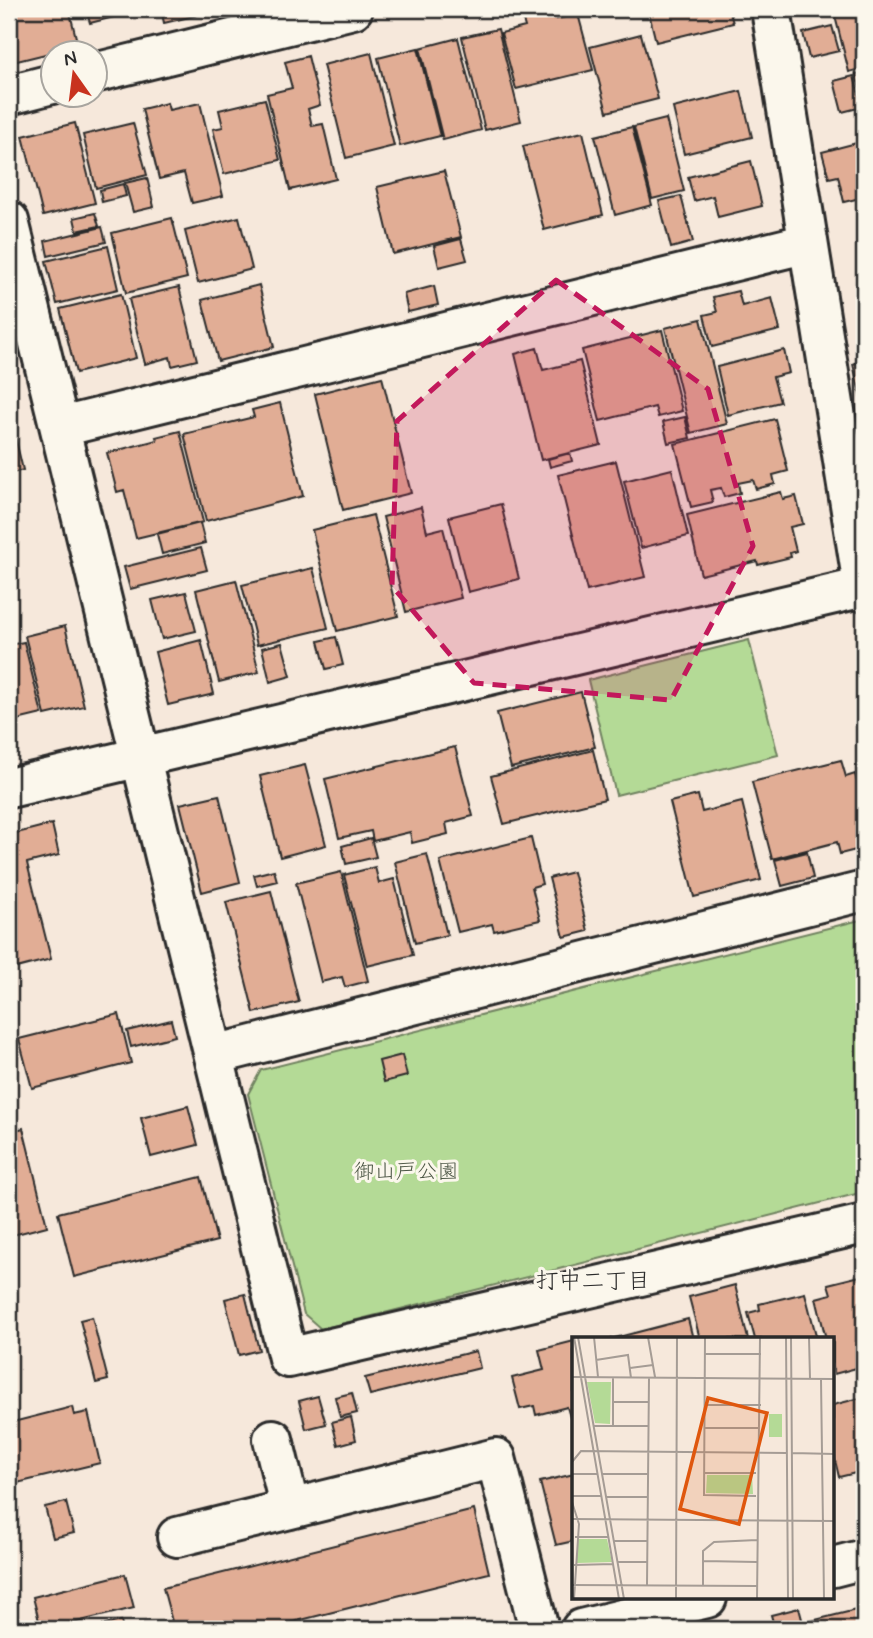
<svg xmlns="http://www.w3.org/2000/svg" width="873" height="1638" viewBox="0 0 873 1638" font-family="Mynerve,'Klee One',sans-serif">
<rect width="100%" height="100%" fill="#f6e8db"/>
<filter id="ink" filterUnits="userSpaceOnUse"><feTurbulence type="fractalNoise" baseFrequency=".0143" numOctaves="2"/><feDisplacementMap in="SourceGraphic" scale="14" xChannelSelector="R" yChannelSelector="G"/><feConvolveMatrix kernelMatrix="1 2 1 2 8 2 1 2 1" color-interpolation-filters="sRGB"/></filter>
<g filter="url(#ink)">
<path fill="#b4da96" stroke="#708260" stroke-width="2" d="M749,640L778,755L616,795L588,680Z
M864,919V1192L321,1329L304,1314L248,1094L261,1070Z"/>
<path fill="#e1ad95" stroke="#2b2b2b" stroke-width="2" d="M9,9H69L78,46L9,63Z
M86,9H142V10L90,23Z
M161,9H211V12L164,23Z
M525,9H555L557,19L578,14L593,70L516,89L501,33L525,27L520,10Z
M648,9H729L733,23L656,42Z
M864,9V68L849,72L835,16Z
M832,26L839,51L809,58L803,33Z
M498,29L521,121L485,130L462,37Z
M641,34L658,99L607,112L590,47Z
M458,38L481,130L443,140L420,48Z
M418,48L440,136L400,146L378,58Z
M371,53L394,146L346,158L323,65Z
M308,56L320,105L308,109L312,126L323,124L336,179L290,190L267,94L292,88L285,62Z
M864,72V105L856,74Z
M854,76L862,107L842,112L834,81Z
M741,91L752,137L684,154L673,108Z
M265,99L280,160L224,174L213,129L223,127L219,110Z
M167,103L169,110L200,103L223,196L192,203L184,173L159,179L142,109Z
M666,119L684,191L652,199L634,127Z
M75,123L95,203L43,216L23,136Z
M133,123L147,175L96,188L83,135Z
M632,127L652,205L615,215L595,136Z
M583,132L603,215L544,230L523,146Z
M864,141V197L844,202L838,176L829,178L822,152Z
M751,161L762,206L718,217L713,196L694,201L688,177Z
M444,171L461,237L393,254L377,187Z
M147,178L154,207L133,212L125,183Z
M123,184L126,196L102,202L100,190Z
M681,196L693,242L671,248L659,201Z
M95,213L99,226L77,231L74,218Z
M239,217L252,269L198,283L185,231Z
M172,218L187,278L126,293L112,233Z
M102,227L106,242L48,256L45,241Z
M461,239L467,260L439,267L434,246Z
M108,246L118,289L57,304L46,261Z
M259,285L274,347L218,361L202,300Z
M434,286L438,305L408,312L404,294Z
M179,287L197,360L172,366L170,357L145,364L129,299Z
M738,291L742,306L772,298L780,330L712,347L704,315L717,312L713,297Z
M121,294L136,358L76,373L60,309Z
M701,319L727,424L691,433L665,328Z
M662,330L682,411L658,417L655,407L600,421L582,350Z
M537,348L543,370L580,361L601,445L541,460L515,354Z
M784,350L789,373L773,377L780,402L728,415L717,367Z
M864,361V411L853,364Z
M382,377L411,493L343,510L315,394Z
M280,403L303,496L206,521L184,434L254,417L252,410Z
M9,411L23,470L9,474Z
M685,417L690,438L668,443L663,422Z
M775,419L788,471L773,475L775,484L756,489L753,480L738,483L740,493L724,497L721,488L710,490L713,502L691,507L675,444Z
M180,431L203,522L136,538L124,490L117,492L107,453L157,440L156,437Z
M570,453L572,461L550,467L548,459Z
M616,461L645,577L587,591L558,475Z
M672,469L688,536L641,548L624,481Z
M781,492L783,499L796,496L803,524L790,527L796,551L790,553L791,557L758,565L757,561L701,575L687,515Z
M501,504L519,579L468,592L449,517Z
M421,507L427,532L443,528L461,598L406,612L383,517Z
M373,515L398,616L337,631L312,530Z
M200,523L205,543L162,554L157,534Z
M201,548L207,570L130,589L124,567Z
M313,568L328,628L257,645L242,585Z
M236,580L259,672L219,682L196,590Z
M186,592L196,631L162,639L152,600Z
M65,626L84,706L45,715L25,636Z
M336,637L343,665L326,669L319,641Z
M201,640L214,694L168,705L155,652Z
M24,642L42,714L9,722V645Z
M282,643L291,676L270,682L262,648Z
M581,692L595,747L511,768L497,713Z
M455,747L473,816L446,823L448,834L412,843L410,832L373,841L371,831L339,838L325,779Z
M593,750L605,799L504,824L491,776Z
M841,760L846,777L855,774L864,809V848L840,854L837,842L772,859L752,782Z
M305,765L326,845L280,857L260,776Z
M219,795L240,882L202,892L180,804Z
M698,795L702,812L742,802L761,880L694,897L670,802Z
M52,824L59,855L27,863L51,959L9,970V835Z
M371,838L376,857L346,864L342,846Z
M531,838L542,884L532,887L540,920L494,931L492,924L458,932L440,861Z
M807,852L813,878L782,886L775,860Z
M427,854L447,935L415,943L395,862Z
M375,867L379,883L394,879L413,955L367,966L344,875Z
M274,870L277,881L257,886L254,875Z
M341,872L368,981L345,987L342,977L321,982L296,883Z
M573,872L588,931L564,937L549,878Z
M271,891L299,1002L254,1013L226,902Z
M119,1014L131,1063L32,1088L19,1039Z
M171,1020L175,1036L131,1047L127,1031Z
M402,1055L407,1076L384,1082L379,1061Z
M188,1106L198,1145L151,1157L141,1118Z
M23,1128L47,1226L9,1236V1188L11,1187L9,1180V1132Z
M201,1177L217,1241L74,1277L58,1213Z
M864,1275V1366L834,1374L833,1367V1339H826L816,1298L831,1294L828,1284Z
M735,1285L748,1339H700L689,1297Z
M805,1293L817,1339H755L748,1313L760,1310L759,1304Z
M245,1294L259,1350L239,1355L225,1299Z
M92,1317L108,1380L96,1383L80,1320Z
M688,1319L693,1339H611Z
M574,1341V1416L570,1417L567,1407L536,1415L534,1406L520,1409L512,1378L544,1370L539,1350Z
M476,1351L480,1368L370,1395L365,1378Z
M352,1393L357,1413L340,1417L335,1397Z
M318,1396L326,1424L306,1429L299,1401Z
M864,1397V1471L839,1477L833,1452V1405Z
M72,1407L74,1415L88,1412L100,1463L9,1485V1423Z
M351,1417L356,1440L338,1445L332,1422Z
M574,1474V1541L556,1545L540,1482Z
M66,1502L74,1533L53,1538L45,1507Z
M474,1510L489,1573L265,1629H174L163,1588Z
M125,1574L134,1608L48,1629H41L33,1597Z
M799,1608L803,1623L864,1608V1629H775L771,1615Z
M121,1621L123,1629H89Z
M752,1624L753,1629H733Z"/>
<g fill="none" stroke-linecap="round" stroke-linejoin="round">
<g stroke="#2b2b2b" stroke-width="44">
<path id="minor" d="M771,9L864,592
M94,73L353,9
M9,95L52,84
M9,221L288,1358L864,1224
M61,427L808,243
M9,788L864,587
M214,1055L864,891
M273,1439L290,1509
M177,1537L496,1458L539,1629
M833,1567L864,1559
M581,1629L707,1598"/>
</g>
<use href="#minor" stroke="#fbf7ec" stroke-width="38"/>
</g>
</g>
<path fill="#c2185b" fill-opacity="0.2" stroke="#c2185b" stroke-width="5" stroke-dasharray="14 9" stroke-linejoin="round" d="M556,280L708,389L753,546L671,700L474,683L392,586L397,421Z"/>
<g text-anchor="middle" stroke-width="6" stroke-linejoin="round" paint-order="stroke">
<g font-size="21" fill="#4d5746" stroke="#fbf7ec">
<text x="406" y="1178">御山戸公園</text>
</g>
<g font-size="23" fill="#2b2b2b" stroke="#fbf7ec">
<text x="593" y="1288">打中二丁目</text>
</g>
</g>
<g transform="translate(572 1337)">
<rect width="262" height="262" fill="#f6e8db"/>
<path d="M15,45H39L38,87L23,86ZM197,77H210V100H197ZM180,138L181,157L134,156L135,138ZM5,202H35L40,225L5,226Z" fill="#b4da96"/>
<path fill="none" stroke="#a59c95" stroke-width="2" d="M2,0L47,262M6,0L52,262M22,0L26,40M76,0L83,40M133,0L132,158L184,159M214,0L216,262M219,0L221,262M237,0L238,42M133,17H189M24,23L56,18L59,41M58,31L81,28M0,40L263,42M249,42L252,262M41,65H77M133,68H189M22,89H76M41,89V41M133,91H187M220,116L263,117M0,125L9,114L215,116M132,136H184M0,137H25M30,137H76M0,159H29M34,160H76M0,165L7,187L2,262M0,182L263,184M3,200H36M42,204H75M131,224L185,225M46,225H75M2,228L41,227M0,248L185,249M75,248L77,41M131,248V214L142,205L185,203M104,262L105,0M185,262L188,0"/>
<path fill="#df570e" fill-opacity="0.15" stroke="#df570e" stroke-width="3.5" d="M136,61L195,76L167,187L108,172Z"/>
<rect width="262" height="262" fill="none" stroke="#2b2b2b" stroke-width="3.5"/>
</g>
<rect width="873" height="1638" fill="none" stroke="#fbf7ec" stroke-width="35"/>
<rect x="18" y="18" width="838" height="1603" fill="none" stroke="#2b2b2b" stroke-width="2.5" filter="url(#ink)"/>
<g transform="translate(74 74) rotate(346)"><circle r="33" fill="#fbf7ec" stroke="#a8a59f" stroke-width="2"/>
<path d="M0-5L12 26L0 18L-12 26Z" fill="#c8321e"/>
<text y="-10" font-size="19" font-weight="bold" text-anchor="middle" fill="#2b2b2b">N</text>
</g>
</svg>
